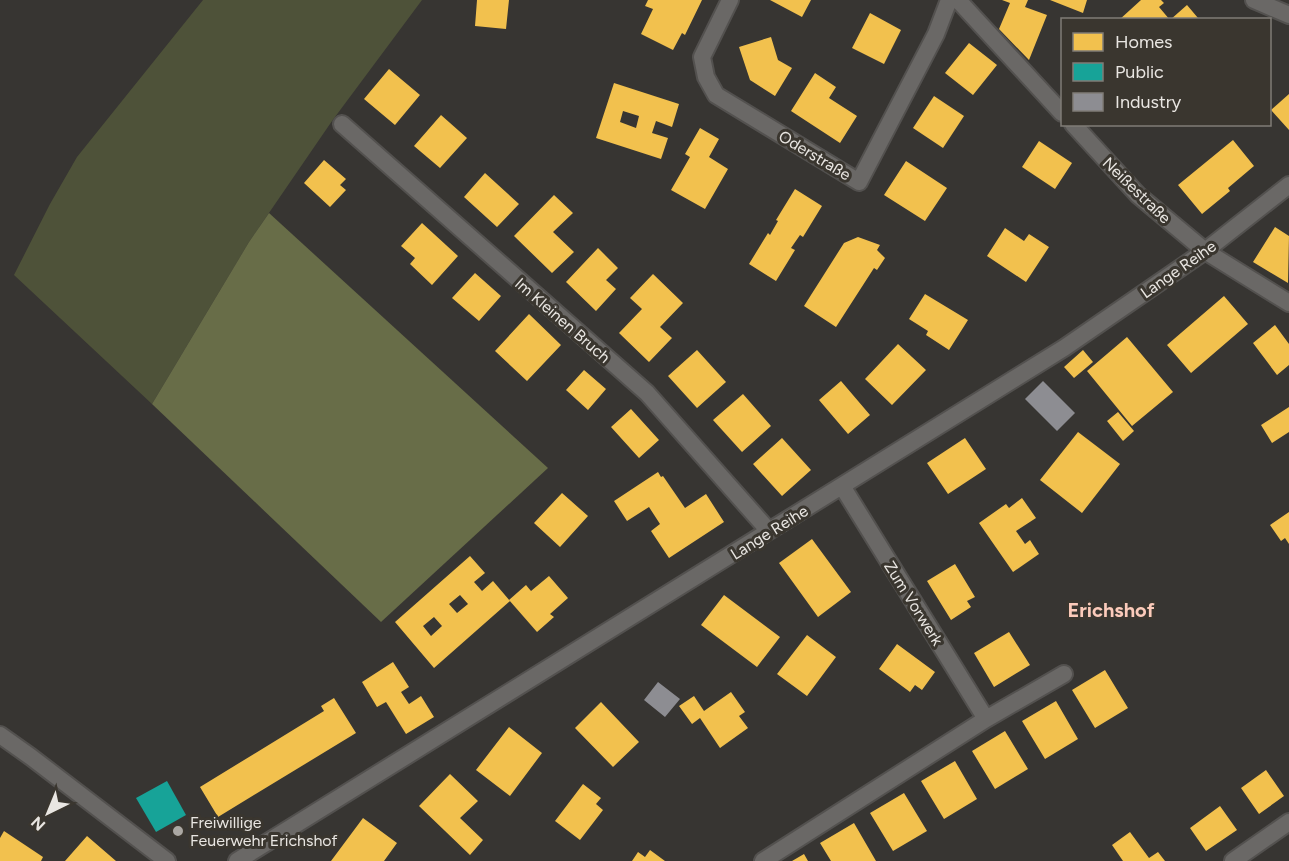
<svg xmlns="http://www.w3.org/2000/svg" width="1289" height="861" viewBox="0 0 1289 861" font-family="Figtree,sans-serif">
<rect width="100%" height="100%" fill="#373532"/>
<path fill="#4e5239" d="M203,0H422L332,121L249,242L152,404L14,275L50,204L77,157Z"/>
<path fill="#686d48" d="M269,213L548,468L381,622L152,404L249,242Z"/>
<path fill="#f2c14e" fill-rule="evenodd" d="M477,0H509L506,29L475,26Z
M648,0H702L685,35L682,33L673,50L641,34L653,9L645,6Z
M770,0H811L802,17Z
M1002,0H1028L1025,7L1047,15L1029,60L999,29L1010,3Z
M1050,0H1087L1083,13Z
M1141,0H1161L1164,3L1159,7L1170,20H1119Z
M1187,5L1198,18L1170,20Z
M870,13L901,30L884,64L852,48Z
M771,37L778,60L792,68L775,96L750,80L739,47Z
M969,43L997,65L973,95L945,73Z
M389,69L420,95L395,125L364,99Z
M815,73L836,87L829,98L857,116L840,143L791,111Z
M614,83L679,104L672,127L656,121L652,133L668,138L661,159L596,138ZM623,111L639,116L636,128L620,122Z
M1289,94V130L1271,110Z
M934,96L964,116L943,148L913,128Z
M441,115L467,138L440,168L414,146Z
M700,128L719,139L709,157L728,169L705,209L671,190L690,157L685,154Z
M1233,140L1254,166L1228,188L1230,191L1202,214L1178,185Z
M1039,141L1072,163L1055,189L1022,167Z
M324,160L346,179L340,185L346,190L330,207L304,183Z
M906,161L947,188L925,221L884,195Z
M485,173L519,204L497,227L464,197Z
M795,189L822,206L803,237L800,235L791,248L795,250L776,281L749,264L768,233L770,235L778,221L776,220Z
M554,195L573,213L553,232L574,252L552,273L514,236Z
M422,223L458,256L432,285L410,264L415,258L401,246Z
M1275,227L1289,236L1288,283L1253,262Z
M1005,228L1024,241L1029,234L1049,247L1026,282L987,256Z
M858,237L880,245L877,250L885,258L877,270L874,268L836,327L804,306L844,243Z
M598,248L618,268L606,280L616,289L596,311L566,282Z
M475,273L501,296L479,321L452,298Z
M653,274L683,303L660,327L672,338L649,362L619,333L642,309L630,298Z
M925,294L968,320L949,350L926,335L928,331L909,319Z
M1224,296L1248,324L1191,373L1167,345Z
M529,314L561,345L527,381L495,351Z
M1275,325L1289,344V365L1277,375L1253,343Z
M1127,337L1173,392L1132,426L1087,371Z
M898,344L926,370L892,405L865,379Z
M697,350L726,382L697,408L668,376Z
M1083,350L1093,362L1074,378L1064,367Z
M584,370L606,389L588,410L566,390Z
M841,381L870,415L848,434L819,400Z
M743,394L771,426L742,452L713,420Z
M1289,407V432L1272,443L1261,425Z
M631,409L659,440L639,458L611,427Z
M1118,412L1134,431L1123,441L1107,421Z
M1078,432L1120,464L1082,513L1040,480Z
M782,438L811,470L782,496L753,464Z
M965,438L986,469L948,494L927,463Z
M658,472L661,477L663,476L685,508L706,494L724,522L669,558L651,531L660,524L649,507L627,521L614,501Z
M562,493L588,516L560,547L534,523Z
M1022,498L1036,518L1016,531L1025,544L1030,540L1039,554L1013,572L979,523L1006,504L1009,508Z
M1289,512V544L1285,538L1281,541L1270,525Z
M812,539L851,592L818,617L779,563Z
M470,556L485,573L474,582L482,591L493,581L510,601L434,668L395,622ZM460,595L468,604L457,613L449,604ZM434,617L442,626L431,636L423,626Z
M955,564L975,597L967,601L971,607L951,620L927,581Z
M549,576L568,598L550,614L554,617L537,632L509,600L526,585L531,591Z
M724,595L780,637L757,667L701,625Z
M1009,632L1030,665L994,687L974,653Z
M807,635L836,657L807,696L777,674Z
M897,644L935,672L922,690L915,685L910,692L879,669Z
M393,662L409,687L401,692L409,704L421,696L434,717L406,734L386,702L377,707L362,682Z
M1105,670L1128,708L1095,728L1072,690Z
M731,692L745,712L739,716L748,728L720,748L700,718L692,724L679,706L694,696L704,711Z
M334,698L356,733L218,817L200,787L324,711L321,706Z
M1056,701L1078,739L1045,759L1022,721Z
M601,702L639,742L613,767L575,728Z
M509,727L542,753L510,796L476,770Z
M1005,731L1028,769L995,789L972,751Z
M955,761L977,799L944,819L921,781Z
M1266,770L1284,796L1259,814L1241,788Z
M450,774L478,801L460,818L483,840L470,855L419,806Z
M583,784L601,798L596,804L603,810L580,840L555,821Z
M904,793L927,831L893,851L870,813Z
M1220,806L1237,830L1206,851L1190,828Z
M363,818L397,843L384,861H331Z
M854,823L876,861H831L820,843Z
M4,831L43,857L41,861H0V838Z
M1130,832L1149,858L1158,852L1165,861H1123L1112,845Z
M87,836L116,861H65Z
M650,850L665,861H632L638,852L645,857Z
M804,854L808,861H792Z"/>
<path fill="#17a398" d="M167,781L186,815L156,832L136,798Z"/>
<path fill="#8d8d92" d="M1043,381L1075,413L1057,431L1025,399Z
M658,682L680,699L665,717L644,700Z"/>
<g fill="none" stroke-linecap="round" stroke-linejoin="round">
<g stroke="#53514f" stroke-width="20">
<path id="minor" d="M730,0L702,57L706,77L716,95L859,182L936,34L949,0
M958,0L1062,113
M1254,0L1289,15
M342,124L647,393L769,531
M1073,124L1138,195L1205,251L1289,303
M842,486L986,719L1064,674
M0,735L31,757L167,861
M237,861L1064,348L1205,251L1289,185
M763,861L986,719
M1233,861L1289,822"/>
</g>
<use href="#minor" stroke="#6a6866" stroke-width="16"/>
</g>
<circle fill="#aba8a4" stroke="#3a362f" stroke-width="2" cx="178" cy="831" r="6"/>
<g text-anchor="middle" stroke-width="6" stroke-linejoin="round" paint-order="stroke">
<g font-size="16" fill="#e9e6e2" stroke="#3a362f">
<text transform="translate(815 155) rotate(31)" y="6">Oderstraße</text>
<text transform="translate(1137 190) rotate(44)" y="6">Neißestraße</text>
<text transform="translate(1178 269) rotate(-35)" y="6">Lange Reihe</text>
<text transform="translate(563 320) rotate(41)" y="6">Im Kleinen Bruch</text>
<text transform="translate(769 532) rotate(-32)" y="6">Lange Reihe</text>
<text transform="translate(914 603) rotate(58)" y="6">Zum Vorwerk</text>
</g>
<g font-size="16" fill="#e9e6e2" stroke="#3a362f" text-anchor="start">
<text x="190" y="828">Freiwillige<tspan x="190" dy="18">Feuerwehr Erichshof</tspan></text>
</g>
<g font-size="20" font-weight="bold" fill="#fccbba" stroke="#3a362f">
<text x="1111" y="617">Erichshof</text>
</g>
</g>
<rect x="1061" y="18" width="210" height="108" fill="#3a362f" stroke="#807c77" stroke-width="1.5"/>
<rect x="1073" y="33" width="30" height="18" fill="#f2c14e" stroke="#807c77" stroke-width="1.5"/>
<text x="1115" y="48" font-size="18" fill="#e9e6e2">Homes</text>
<rect x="1073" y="63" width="30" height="18" fill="#17a398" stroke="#807c77" stroke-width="1.5"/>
<text x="1115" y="78" font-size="18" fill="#e9e6e2">Public</text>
<rect x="1073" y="93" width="30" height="18" fill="#8d8d92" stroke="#807c77" stroke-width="1.5"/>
<text x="1115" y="108" font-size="18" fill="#e9e6e2">Industry</text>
<g transform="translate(48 813) rotate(223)" stroke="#3a362f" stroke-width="4.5" paint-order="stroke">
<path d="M0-4.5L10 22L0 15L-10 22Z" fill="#e9e6e2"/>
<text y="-9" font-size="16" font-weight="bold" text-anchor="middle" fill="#e9e6e2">N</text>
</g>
</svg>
